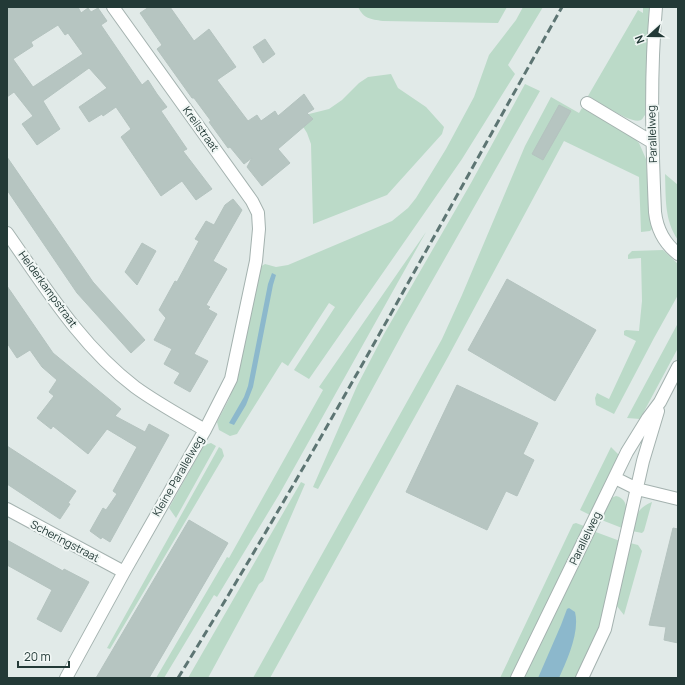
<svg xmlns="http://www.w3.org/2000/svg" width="685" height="685" viewBox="0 0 685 685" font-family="Manrope,sans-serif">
<rect width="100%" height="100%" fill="#e1eae8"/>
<path fill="#bbdac8" d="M358,7H507L498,23L383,21C370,19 364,19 358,7Z
M523,7H543L508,65L515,74L462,159L309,379L294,370L335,307L329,303L288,366L282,362L237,434L230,436L219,430L217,422L229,399L238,374L260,267L265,264L276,267L288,265L392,221L408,208L416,198L446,149L474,97L489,55L516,20Z
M643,7H649L645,115C643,117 643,119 641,120C631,125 598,101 588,96L638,10L643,13Z
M391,74L398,88L426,107L444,127L442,134L387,195L313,224L311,144L307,133L297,117L329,109L342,100L359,83L368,77Z
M525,84L540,91L406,327L318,489L313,487L357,386L384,334L471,183Z
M551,97L579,113L582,108L633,137L639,143L646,159L649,210L652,229L650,231L641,232L639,177L564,141L448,357L270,678H253L442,339L462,295L525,146Z
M665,174L678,185V240C664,220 666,197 665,174Z
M426,232L280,493L217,597L214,595L164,678H156L227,557L229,558L323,390L319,387Z
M663,250L678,264V295L654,338L614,414L596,405L595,398L597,393L609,399L636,341L624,335V331L626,330L639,331L642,301L641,258L628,259V255L632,251Z
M678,323V348L640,419L627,418Z
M211,443L216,446L176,518L169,508L204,445Z
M219,447L222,449L224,456L110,649L107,648Z
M611,447L620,456L590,515L580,510Z
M301,482L305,484L263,581L259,584L208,678H188Z
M616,496C632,500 625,517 622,528L599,519L611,498Z
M652,502L644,531L642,533L632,531C636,516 637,508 652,502Z
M576,523L584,526L511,678H500L573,524Z
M593,531L620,541L600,624L576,678H523Z
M630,543L638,545L642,551L624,615L616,605Z"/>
<path fill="#8cb8cc" d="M272,273L276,275L273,285L253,387L246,405L234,425L229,423L244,397L248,386L268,284Z
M569,608L575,612C580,632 567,660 559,678H538L561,625L567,609Z"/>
<path fill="#b6c5c1" stroke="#b4c3bf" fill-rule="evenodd" d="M7,7H78L81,13L88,8L91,12L98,8L107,21L101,25L142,85L148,80L157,94L167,107L161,111L187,149L183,151L212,189L196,200L182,181L161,196L121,137L131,129L116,107L103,116L102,114L89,122L79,107L107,88L89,68L43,101L60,129L37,145L22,124L33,116L14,92L7,97ZM58,25L65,35L68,33L83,54L33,87L13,59L33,46L31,42Z
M149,7H170L194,41L209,29L236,67L217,80L248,121L257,115L261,121L275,111L278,116L304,94L314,109L307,113L313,119L278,149L290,163L262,186L247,167L252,158L244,164L230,147L228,148L209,122L211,121L194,98H192L157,49L162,45L140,13Z
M265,39L275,54L263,63L253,47Z
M559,105L571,111L543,160L532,154Z
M7,157L93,282L145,340L131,353L77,293L7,190Z
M233,199L242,210L213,261L227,269L206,305L210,307L208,309L217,314L194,354L208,361L190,392L174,383L180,373L164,364L172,349L154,340L166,318L159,310L175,281L177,282L199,241L195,239L206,221L214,225L225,205Z
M142,243L156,251L137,285L125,272Z
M507,279L596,330L555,401L468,350Z
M7,286L53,353L121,409L115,416L145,432L149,424L169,435L110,542L102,537L101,539L90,531L103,508L106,510L117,494L113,491L137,447L107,429L88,454L53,426L51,429L37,418L54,396L49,392L57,380L42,367L30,350L17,358L7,343Z
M457,385L538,423L523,454L534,460L517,496L506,491L487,530L406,492Z
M7,446L76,491L68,503L70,504L60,519L7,484Z
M189,520L228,543L149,678H96Z
M673,528L678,529V643L664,640L666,627L649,625Z
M7,540L63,571L64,569L89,582L61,632L37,619L52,590L7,565Z"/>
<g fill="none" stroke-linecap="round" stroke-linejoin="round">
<g stroke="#a4b2af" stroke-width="14">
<path id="minor" d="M656,7C650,76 652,143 655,212C657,230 664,243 678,254
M587,103L652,142
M7,233C45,287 81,346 135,387C157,403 181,416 205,430
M615,478L637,489L678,499
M7,509L124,572
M66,678L124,572L205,430L231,379L256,261L259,229L258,213L252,201L113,7
M517,678L627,452L648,418L660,402L678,367
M582,678L605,629L643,461L658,411"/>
</g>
<use href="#minor" stroke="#fff" stroke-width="12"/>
<path stroke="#5d7573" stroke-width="3" stroke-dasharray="8 4" stroke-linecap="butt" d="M178,678C313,459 436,232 562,7"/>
</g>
<g text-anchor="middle" stroke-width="4" stroke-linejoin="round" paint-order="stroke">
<g font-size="11" fill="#233a37" stroke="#f1f7f5">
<text transform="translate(201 129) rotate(54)" y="4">Kreilstraat</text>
<text transform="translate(652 134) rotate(-92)" y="4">Parallelweg</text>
<text transform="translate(48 289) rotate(54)" y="4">Helderkampstraat</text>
<text transform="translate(178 476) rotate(-60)" y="4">Kleine Parallelweg</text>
<text transform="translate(585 538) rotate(-64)" y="4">Parallelweg</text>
<text transform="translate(65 541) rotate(28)" y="4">Scheringstraat</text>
</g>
</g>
<rect width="685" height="685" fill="none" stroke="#233a37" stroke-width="16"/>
<g transform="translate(649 36) rotate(249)" stroke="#f1f7f5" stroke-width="3" paint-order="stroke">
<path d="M0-3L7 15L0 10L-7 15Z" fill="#233a37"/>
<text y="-6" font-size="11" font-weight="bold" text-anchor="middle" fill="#233a37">N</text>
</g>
<path d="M18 661v6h51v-6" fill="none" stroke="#233a37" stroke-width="2"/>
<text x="24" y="661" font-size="12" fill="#233a37" stroke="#f1f7f5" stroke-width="3" paint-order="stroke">20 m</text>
</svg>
